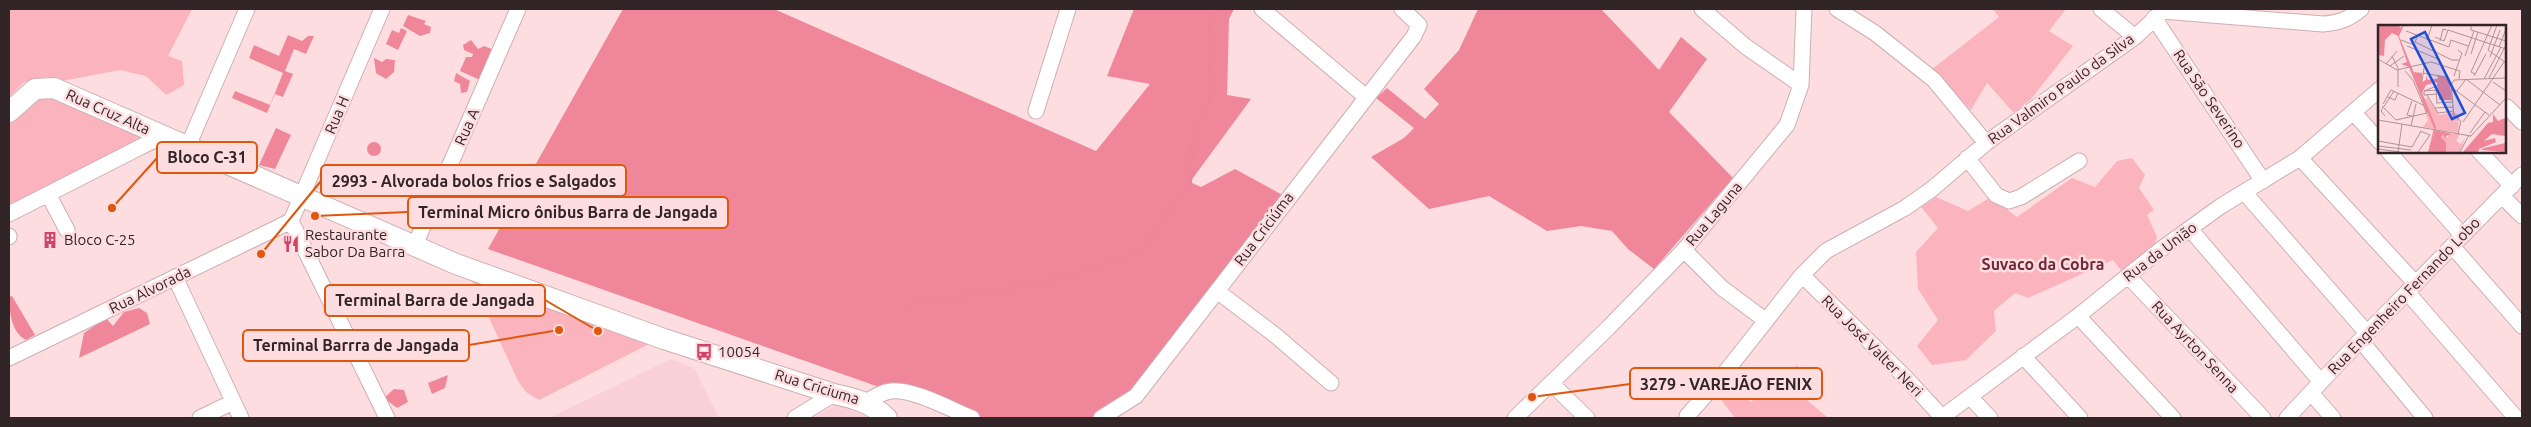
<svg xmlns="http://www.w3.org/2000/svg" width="2531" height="427" viewBox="0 0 2531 427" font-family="Ubuntu,sans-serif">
<rect width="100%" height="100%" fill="#fedde1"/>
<path fill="#f9d0d5" d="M671,359L695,369L719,418H549Z
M850,396L888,418H814Z"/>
<path fill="#fbb3be" d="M9,9H192L168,56L182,61L184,85L166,95L146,76L120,70L62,81L46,77L24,82L9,97Z
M1993,9H2066L2049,31L2073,46L2031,99L2014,113L1987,83L1971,110L1931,70L1999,17Z
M38,90L170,143L9,215V113Z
M2132,158L2145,175L2139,188L2154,210L2147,215L2157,237L2152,252L2123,273L2113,260L2028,298L2015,293L1994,311L1996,331L1966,360L1932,365L1917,346L1938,320L1918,289L1916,252L1938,228L1921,207L1936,197L1968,211L1991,197L2017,217L2072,178L2095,187L2117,161Z
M469,274L655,341L539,400L526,392L518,381Z
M1797,365L1805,378L1800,394L1828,418H1735L1716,393L1728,382L1751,402Z"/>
<path fill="#ef8699" d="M623,9H774L1096,151L1150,84L1107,76L1134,9H1234L1229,19L1227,95L1251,99L1190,182L1201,187L1235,169L1288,198L1113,418H967L488,249Z
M1478,9H1601L1659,70L1681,37L1707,59L1669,112L1733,178L1654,269L1628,249L1612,231L1581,226L1547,231L1489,196L1429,209L1371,157L1404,138L1414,128L1376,98L1387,88L1425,119L1439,104L1424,89L1459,50Z
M408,15L426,21L424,24L431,27L430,33L420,36L403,26Z
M401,28L407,31L398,50L386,44L392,30L399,33Z
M288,35L302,41L308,36H314L306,54L294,49L285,71L293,74L283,97L275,94L267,113L232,98L235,91L270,105L283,73L249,58L254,45L279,56Z
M471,40L478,49L484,46L497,51L480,80L460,71L466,57H472L473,54L464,50L463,45Z
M374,58L382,62L386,59L395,60L394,72L386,79L376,73Z
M456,73L470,81L467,92L461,93L460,84L454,81Z
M276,128L291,135L275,169L259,165Z
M367 149a7 7 0 1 1 14 0a7 7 0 1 1-14 0Z
M12,296L35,335L26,340C12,333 9,312 9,297Z
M139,308L147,313L150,324L79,358L84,333L106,318L113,326L124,312Z
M448,375L445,388L432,394L428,383Z
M394,389L404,390L408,402L397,408L384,398Z"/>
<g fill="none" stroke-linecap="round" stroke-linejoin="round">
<path stroke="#ef8599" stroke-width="4" d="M906,305L1047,282L1139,253L1190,182L1193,136L1213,94L1209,42L1213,14L1219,9"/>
<g stroke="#cdaeb2" stroke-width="17">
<path id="minor" d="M1262,9L1366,97
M1702,9L1745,46L1801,85
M1837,9L1875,33L1934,80L1986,143
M2101,9L2135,37
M2162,11L2323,24C2339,23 2349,19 2361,9
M2154,18L2263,181
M2507,107L2522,122
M1036,111L1068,9
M2354,113L2380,142
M188,146L247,9
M2388,151L2462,235
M2479,151L2512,186
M1967,158L1996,195L2009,201L2021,197L2079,161
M2300,158L2416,284
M2244,192L2367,333
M48,194L67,230
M2502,196L2522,216
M9,214L162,136
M291,221L382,9
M291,221L387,418
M2190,229L2321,382
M9,236V237
M415,245L518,9
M2452,246L2522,326
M1684,250L1722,288L1765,320
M1802,275L1906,378L1942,417
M2128,276L2263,418
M175,277L241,418
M1217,291L1275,335L1331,383
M2408,293L2516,418
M2078,316L2173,418
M2361,341L2425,418
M2023,356L2080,418
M9,358L291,221
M1551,383L1587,418
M2311,393L2333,418
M1970,397L1990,418
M866,402C874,397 882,392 891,391C912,388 952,410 972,418
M1687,416L1720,379L1802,275L1826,251L1905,208L1932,189L1986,143L2135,37L2165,9
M200,418L233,402
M795,418L834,394
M1101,418L1136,396L1414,36L1419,25L1402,9
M1515,418L1608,328L1684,250L1787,125L1801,85L1804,9
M1941,418L2078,316L2160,250L2221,206L2300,158L2380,89
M2287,418L2367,333L2522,175"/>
</g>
<g stroke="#cdaeb2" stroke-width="22">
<path id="major" d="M9,112L35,89L54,88L456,264L664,339L834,394C854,398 872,403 887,418"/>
</g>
<use href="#minor" stroke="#fff" stroke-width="15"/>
<use href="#major" stroke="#fff" stroke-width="20"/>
</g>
<defs>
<g id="building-bare" transform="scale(1.35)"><path d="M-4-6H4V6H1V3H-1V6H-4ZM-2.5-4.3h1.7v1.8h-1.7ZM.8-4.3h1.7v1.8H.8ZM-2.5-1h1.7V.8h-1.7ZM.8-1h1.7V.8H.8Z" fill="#d14267" stroke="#fedde1" stroke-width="2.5" paint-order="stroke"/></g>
<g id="restaurant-bare" transform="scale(1.35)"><path d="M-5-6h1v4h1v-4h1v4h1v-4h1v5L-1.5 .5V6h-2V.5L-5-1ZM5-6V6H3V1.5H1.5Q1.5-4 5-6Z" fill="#d14267" stroke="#fedde1" stroke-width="2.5" paint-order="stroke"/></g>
<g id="bus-bare" transform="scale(1.35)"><path d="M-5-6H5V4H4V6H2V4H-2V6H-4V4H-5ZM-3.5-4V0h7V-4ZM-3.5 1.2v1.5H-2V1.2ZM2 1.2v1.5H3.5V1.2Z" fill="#d14267" stroke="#fedde1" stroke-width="2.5" paint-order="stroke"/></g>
</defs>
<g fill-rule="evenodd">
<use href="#building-bare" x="50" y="240"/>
<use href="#restaurant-bare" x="291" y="244"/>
<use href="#bus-bare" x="704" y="352"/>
</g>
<g text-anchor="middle" stroke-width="5" stroke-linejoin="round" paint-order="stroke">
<g font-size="15" fill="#312527" stroke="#fedde1">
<text transform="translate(2061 89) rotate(-36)" y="5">Rua Valmiro Paulo da Silva</text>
<text transform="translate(2209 99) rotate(56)" y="5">Rua São Severino</text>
<text transform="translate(108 112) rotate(24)" y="5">Rua Cruz Alta</text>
<text transform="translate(337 115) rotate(-67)" y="5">Rua H</text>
<text transform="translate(467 127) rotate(-66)" y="5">Rua A</text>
<text transform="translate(1714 214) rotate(-50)" y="5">Rua Laguna</text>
<text transform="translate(1264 229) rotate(-53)" y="5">Rua Criciúma</text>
<text transform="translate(2160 252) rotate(-37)" y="5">Rua da União</text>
<text transform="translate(150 290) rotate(-26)" y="5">Rua Alvorada</text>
<text transform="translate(2404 296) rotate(-46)" y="5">Rua Engenheiro Fernando Lobo</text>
<text transform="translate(1872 346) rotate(45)" y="5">Rua José Valter Neri</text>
<text transform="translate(2195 347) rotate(47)" y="5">Rua Ayrton Senna</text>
<text transform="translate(817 387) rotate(17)" y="5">Rua Criciuma</text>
</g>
<g font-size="15" fill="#312527" stroke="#fedde1" text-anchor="start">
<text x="305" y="240">Restaurante<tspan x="305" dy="17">Sabor Da Barra</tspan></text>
<text x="64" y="245">Bloco C-25</text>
<text x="718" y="357">10054</text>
</g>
<g font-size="16" font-weight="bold" fill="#6f2939" stroke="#fedde1">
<text x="2043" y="270">Suvaco da Cobra</text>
</g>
</g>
<g transform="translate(2378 25)">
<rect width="128" height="128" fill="#fedde1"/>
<path d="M50,73L61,90L76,87L81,91L80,108L45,102L50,95L43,75ZM71,109H82L78,116L83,119L87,113L82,127H68V118L63,113L65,110L69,114Z" fill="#fbb3be"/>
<path d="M36,47L44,48V57L48,55V50L50,55L60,54L59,50L71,53L74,75H61L59,57L48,60L43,70ZM57,105L74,109L68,111L69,115L65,110L63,112L68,118V127H50ZM127,118V127L103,125L106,123Z" fill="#ef8699"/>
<path d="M0,0H21L22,3L26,0L21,11L58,102L50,127L56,103L31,42L23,39L29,37L20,11L14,8L7,15L6,31L0,30ZM115,89L120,96L127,93V111L114,109L106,116L117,113L118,117L101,124L100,127H85L110,98L115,97Z" fill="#ef8599"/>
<path fill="none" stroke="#ef8599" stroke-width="2.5" d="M53,56L64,54L69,61"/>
<path fill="none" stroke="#ac9397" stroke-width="1" d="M93,0V5L128,16M119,0L110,25L127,37M28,6L71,22M39,12L37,17L74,35H81M57,12L66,16L70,5L128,24M23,15L36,20L39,26M49,15L54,0M62,16L65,4L69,5M29,21L60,34M71,22L73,15L90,21M121,22L128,4M93,29L100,7M14,31L21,45M87,31L96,6M112,32L122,5M0,34L19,45L53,37L82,46L81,54M8,39L19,26M12,41L26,31M20,45V62M45,48L68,52L72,60M97,49L93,47L114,0M76,51L84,28L80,25M96,51L108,29M111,53L128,20M106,54L123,22M44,56L47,37M115,57L128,66M73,62L111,90M46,66L58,65L59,78M79,66L88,54L122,80M59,69L46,70V66L61,60M49,70L60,88L76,86M10,72L17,75L20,68M34,76L29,90L34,91M58,78L75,77M5,79L13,65L45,80M4,81L18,95M57,83L76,82M7,91L3,86L16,66M0,95L93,111M18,95L49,88L35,55L27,46M85,97L126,37M33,101L38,79M92,108L107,87M80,109L83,96L76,91L73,60L76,55L128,53M92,112L128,73M0,116L34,122M0,121L33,125M34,122L43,106M0,124L22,127M20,127L24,99M40,127L52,110L42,106M82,127L91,110"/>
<path fill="#1d4ed8" fill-opacity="0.15" stroke="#1d4ed8" stroke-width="2.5" d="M47,7L87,88L74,94L33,14Z"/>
<rect width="128" height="128" fill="none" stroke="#312527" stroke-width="2.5"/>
</g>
<path fill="none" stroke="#df560d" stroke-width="2" d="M112 208L157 158M261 254L321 181M315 216L408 212M598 331L545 300M559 330L469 345M1532 397L1630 384"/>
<g fill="#df560d" stroke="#fedde1" stroke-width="2">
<circle cx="112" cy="208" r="5"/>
<circle cx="261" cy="254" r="5"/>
<circle cx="315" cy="216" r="5"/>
<circle cx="598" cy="331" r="5"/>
<circle cx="559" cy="330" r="5"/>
<circle cx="1532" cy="397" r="5"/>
</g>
<g fill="#fedde1" stroke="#df560d" stroke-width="2">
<rect x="157" y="142" width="100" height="31" rx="5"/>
<rect x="321" y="165" width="305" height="31" rx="5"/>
<rect x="408" y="197" width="320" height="31" rx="5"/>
<rect x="325" y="285" width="220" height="31" rx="5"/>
<rect x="243" y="330" width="226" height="31" rx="5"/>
<rect x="1630" y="368" width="192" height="31" rx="5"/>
</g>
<g font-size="16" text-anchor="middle" font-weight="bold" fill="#312527">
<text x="207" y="163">Bloco C-31</text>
<text x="474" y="187">2993 - Alvorada bolos frios e Salgados</text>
<text x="568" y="218">Terminal Micro ônibus Barra de Jangada</text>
<text x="435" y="306">Terminal Barra de Jangada</text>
<text x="356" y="351">Terminal Barrra de Jangada</text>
<text x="1726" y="390">3279 - VAREJÃO FENIX</text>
</g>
<rect width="2531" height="427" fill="none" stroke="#312527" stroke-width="20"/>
</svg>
